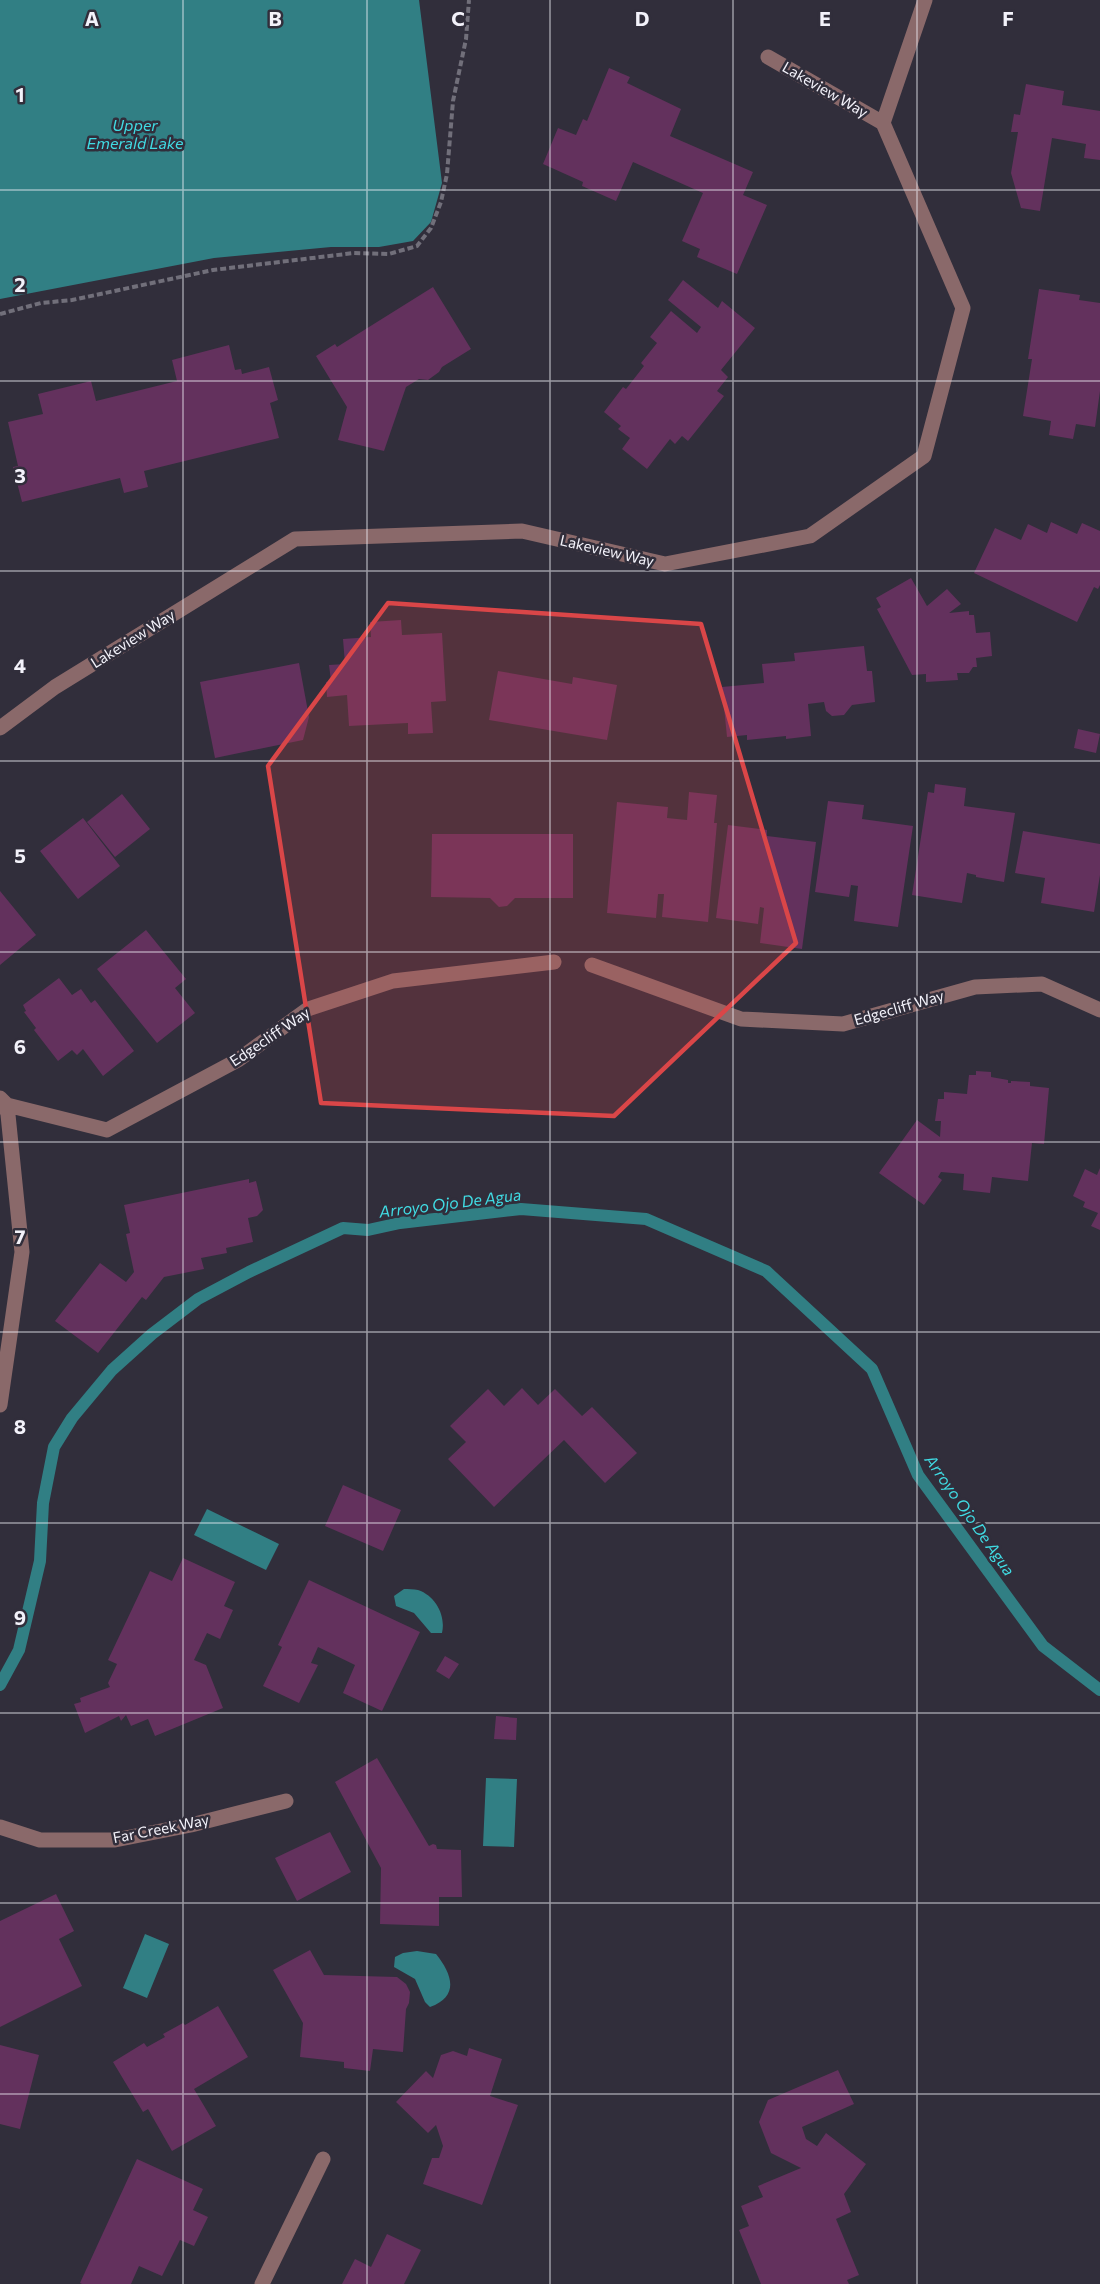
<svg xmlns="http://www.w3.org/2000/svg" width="1100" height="2284" viewBox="0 0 1100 2284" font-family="Commissioner,sans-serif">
<rect width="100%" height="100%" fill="#312e3b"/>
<path fill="#317f84" d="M0,0H419L442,183L431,222L413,241L379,247H331L214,258L0,299Z
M207,1509L279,1544L266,1570L194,1535Z
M404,1589C408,1589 414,1589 418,1590C436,1596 446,1616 442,1633H431L414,1613L396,1606L394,1596Z
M486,1778L517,1779L514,1847L483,1846Z
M145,1934L169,1944L147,1998L123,1988Z
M417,1951L436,1954C452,1974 460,1996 430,2007L425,2002L415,1979L394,1967L395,1957L403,1953Z"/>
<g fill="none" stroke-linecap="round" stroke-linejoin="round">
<path stroke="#317f84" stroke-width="12" d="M0,1685L19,1650L40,1561L43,1503L54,1447L72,1418L112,1370L152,1334L198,1299L249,1272L343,1228L368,1230L400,1223L521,1209L646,1219L766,1271L872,1369L918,1475L1043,1646L1100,1690"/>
</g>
<path fill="#63315d" d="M609,68L630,77L627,83L681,109L670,136L753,172L743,195L767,205L737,274L697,257L700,249L682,241L703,193L633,162L616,201L582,186L583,182L543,164L558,128L576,135L583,119L587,121Z
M1026,84L1064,91L1062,105L1100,111V160L1084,158L1086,144L1052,138L1040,211L1021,208L1011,173L1018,132H1011L1014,114L1020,115Z
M683,280L718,308L722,301L755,328L721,370L728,377L717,391L724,396L688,441L682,436L675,444L670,439L647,469L622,449L630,438L618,429L621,426L604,412L623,387L626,389L644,366L641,363L657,343L650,337L671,311L697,333L701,327L668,300Z
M433,287L471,349L442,367L439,372L428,380L419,379L406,387L384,451L338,440L347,407L316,356L335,344L337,347Z
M1039,289L1080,295L1079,300L1100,303V391L1095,427L1076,424L1073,439L1049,435L1051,421L1023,416L1032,359H1028Z
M229,345L235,370L241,369L242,374L269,367L278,400L270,403L279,438L144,471L148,487L124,493L120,478L22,502L13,467L18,466L8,422L43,414L38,394L91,381L96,401L177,381L172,360Z
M1051,522L1077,534L1082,523L1100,531V585L1098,589L1094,587L1077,622L974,573L995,528L1021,540L1028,524L1047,533Z
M911,578L927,606L947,589L961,604L949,613L969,611V615H974L976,633L990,632L992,656L976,658L977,667H973L969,673H957L958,680L926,682V674L912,675L877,609L881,607L876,598Z
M401,620L402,635L442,633L446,701L431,702L433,733L408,734V723L349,726L347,695L327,697L326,682L331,681L329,665L345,664L343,639L371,637L370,622Z
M864,646L867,671H872L875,702L852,705L844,715L832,716L826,711L824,702L808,704L811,736L786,739V736L747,740V735L727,737L722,687L764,683L762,664L795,661L794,653Z
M299,663L309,717L303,740L215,758L200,682Z
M498,671L572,684L573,677L617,685L607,740L489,720Z
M1078,729L1100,734L1096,753L1074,748Z
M935,784L966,788L964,806L1015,813L1004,882L976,877V875L967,873L962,903L912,895L928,792L934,793Z
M689,792L717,795L714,823H717L708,922L662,917L664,894H658L656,918L607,913L617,802L668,807L667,818L687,820Z
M122,794L150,829L115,857L87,822Z
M828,801L864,805L862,819L913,826L898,927L854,921L858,886L851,885L849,897L815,892Z
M83,818L120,866L78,899L40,851Z
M728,825L767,830V836L816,842L802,949L760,943L764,908L760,907L758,924L716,918Z
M1023,831L1100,844V875L1094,912L1041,903L1045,878L1015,873Z
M432,834H573V898H515L507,906L499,907L490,898L431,897Z
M0,891L36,935L0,965Z
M146,930L186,979L175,988L195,1013L157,1043L97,969Z
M59,978L72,995L81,989L91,1003L95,1000L134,1051L103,1076L83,1049L77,1055L72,1050L58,1061L34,1030L36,1028L24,1012L26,1011L23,1005Z
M976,1071L991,1072V1077L1008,1080V1083H1011V1081L1030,1082V1086L1049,1088L1044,1144L1032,1143L1028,1181L992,1177L990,1193L963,1190L964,1174L941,1172L938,1177L942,1180L924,1205L879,1173L917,1120L940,1137L941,1121H935L938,1099H944V1092L967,1094L969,1075H976Z
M1100,1168V1230L1091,1226L1098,1213L1083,1207L1085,1202L1073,1196L1085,1169L1097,1175Z
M249,1179V1183L256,1181L263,1210L257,1216L248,1218L253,1242L226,1248L227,1253L201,1258L204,1269L164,1277L146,1300L142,1297L98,1353L55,1321L100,1263L126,1282L134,1272L126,1234L130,1233L124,1205Z
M522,1388L538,1405L555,1389L582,1416L592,1407L637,1453L605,1483L564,1440L494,1507L448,1459L466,1442L450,1426L488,1389L504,1406Z
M343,1485L401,1510L383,1551L325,1526Z
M183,1558L235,1582L224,1606L233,1610L220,1639L207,1633L194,1660L206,1665L223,1708L155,1736L148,1719L131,1726L126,1715L121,1721L119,1716L85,1733L74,1704L81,1702L80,1698L110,1687L108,1683L117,1664L108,1660L150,1571L172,1581Z
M309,1580L420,1632L382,1711L343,1693L355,1665L318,1647L311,1663L318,1665L299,1703L263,1686L282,1647L278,1645Z
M445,1656L459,1664L449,1679L436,1671Z
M496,1716L517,1718L516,1740L494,1739Z
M377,1758L429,1846L433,1844L436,1845L437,1849L461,1850L462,1897H439V1926L380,1924L381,1868L335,1782Z
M330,1832L351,1872L297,1901L275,1858Z
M56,1894L74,1931L59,1939L82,1986L0,2027V1921Z
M310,1950L324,1975L397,1977L406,1984L410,1992L409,2003L406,2009L403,2052L373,2049L370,2071L344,2068V2062L300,2057L303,2023L273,1970Z
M218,2006L248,2057L194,2089L216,2126L172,2151L148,2109L143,2112L113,2062L144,2043L147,2047L165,2037L163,2034L183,2023L185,2025Z
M0,2045L39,2055L20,2129L0,2124Z
M469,2048L502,2059L490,2096L518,2105L482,2205L423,2184L432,2158H439L443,2146L436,2125L428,2133L396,2102L426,2071L433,2078L441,2055L453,2051L467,2056Z
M838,2070L854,2104L802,2127L806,2139L817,2146L826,2133L866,2164L844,2194L851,2212L836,2219L859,2275L847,2280L849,2284H761L739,2230L749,2226L741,2206L763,2197L758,2186L801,2168L771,2153L759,2122L768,2100Z
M137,2159L203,2189L193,2210L208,2217L194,2246L180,2240L162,2276L139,2266L131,2284H82L80,2283Z
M387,2234L421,2250L404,2284H342L355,2259L371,2267Z"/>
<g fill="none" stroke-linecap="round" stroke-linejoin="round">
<path stroke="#716f7a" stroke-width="4" stroke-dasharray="6 3" stroke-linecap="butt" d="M0,314L41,303L72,300L213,270L354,253L389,254L417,246L431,228L441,202L447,174L453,101L466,39L469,0"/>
<path stroke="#8a696a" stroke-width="15" d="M768,57L883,123
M0,728L55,687L295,539L522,531L665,564L810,536L924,456L963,308L883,123L925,0
M592,965L741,1019L843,1024L975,987L1042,984L1100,1010
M0,1098L7,1105L22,1252L0,1405
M0,1107L7,1105L107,1130L238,1060L308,1009L393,981L554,962
M0,1827L40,1840H115L191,1825L286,1801
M262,2284L323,2159"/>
</g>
<path fill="#da4648" fill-opacity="0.2" stroke="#da4648" stroke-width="4.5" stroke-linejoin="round" d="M388,603L701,624L796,943L614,1116L321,1103L268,766Z"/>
<path fill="none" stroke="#f3f2fa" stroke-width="1.5" stroke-opacity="0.55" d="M183,0V2284M367,0V2284M550,0V2284M733,0V2284M917,0V2284M0,190H1100M0,381H1100M0,571H1100M0,761H1100M0,952H1100M0,1142H1100M0,1332H1100M0,1523H1100M0,1713H1100M0,1903H1100M0,2094H1100"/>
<g text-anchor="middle" stroke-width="5" stroke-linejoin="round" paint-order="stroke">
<g font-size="15" fill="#f3f2fa" stroke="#312e3b">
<text transform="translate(825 90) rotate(30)" y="5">Lakeview Way</text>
<text transform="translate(607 551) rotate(13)" y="5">Lakeview Way</text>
<text transform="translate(133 639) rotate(-32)" y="5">Lakeview Way</text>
<text transform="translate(899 1008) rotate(-16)" y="5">Edgecliff Way</text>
<text transform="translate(270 1037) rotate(-34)" y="5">Edgecliff Way</text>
<text transform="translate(161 1829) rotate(-11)" y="5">Far Creek Way</text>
</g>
<g font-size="16" font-style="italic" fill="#40dbe3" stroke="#312e3b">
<text x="135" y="131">Upper<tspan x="135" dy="18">Emerald Lake</tspan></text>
<text transform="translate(450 1203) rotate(-7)" y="6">Arroyo Ojo De Agua</text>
<text transform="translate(970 1515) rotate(55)" y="6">Arroyo Ojo De Agua</text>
</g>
</g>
<g font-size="20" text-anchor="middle" font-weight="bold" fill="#f3f2fa" stroke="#312e3b" stroke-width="5" stroke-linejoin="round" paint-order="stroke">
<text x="92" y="26">A</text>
<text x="275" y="26">B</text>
<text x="458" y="26">C</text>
<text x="642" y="26">D</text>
<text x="825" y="26">E</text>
<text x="1008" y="26">F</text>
<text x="20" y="102">1</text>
<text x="20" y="292">2</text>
<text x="20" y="483">3</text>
<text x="20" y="673">4</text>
<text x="20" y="863">5</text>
<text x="20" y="1054">6</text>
<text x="20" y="1244">7</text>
<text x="20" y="1434">8</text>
<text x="20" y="1625">9</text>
</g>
</svg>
